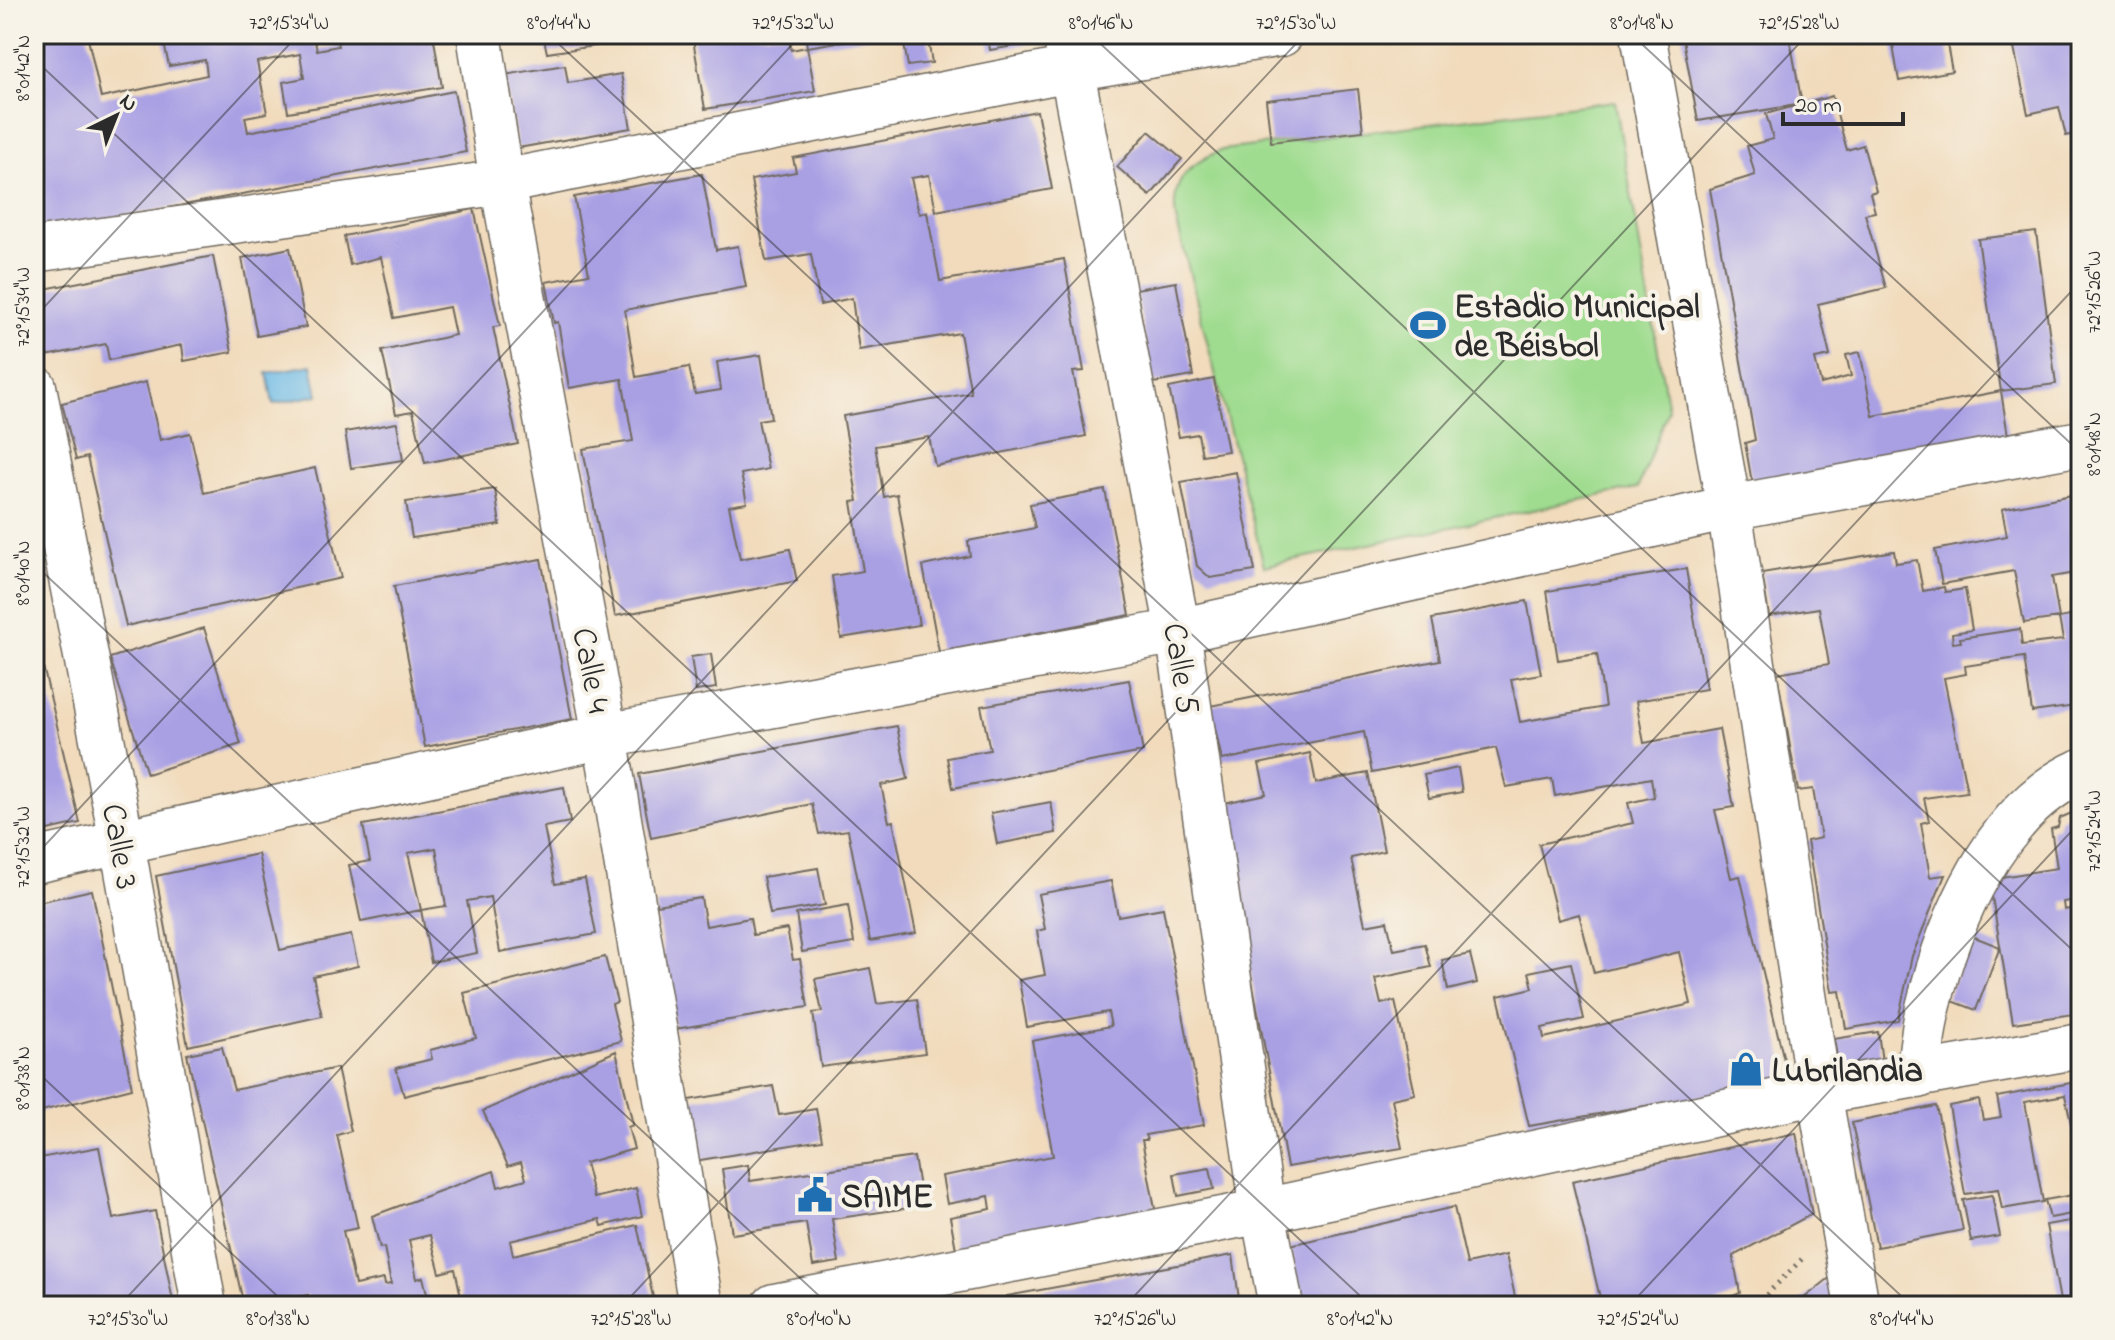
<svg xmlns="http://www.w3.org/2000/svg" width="2115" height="1340" viewBox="0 0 2115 1340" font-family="'Indie Flower',sans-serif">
<rect width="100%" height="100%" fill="#f7f3e8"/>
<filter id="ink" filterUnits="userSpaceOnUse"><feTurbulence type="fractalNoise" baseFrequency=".0125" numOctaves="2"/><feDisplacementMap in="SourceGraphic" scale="16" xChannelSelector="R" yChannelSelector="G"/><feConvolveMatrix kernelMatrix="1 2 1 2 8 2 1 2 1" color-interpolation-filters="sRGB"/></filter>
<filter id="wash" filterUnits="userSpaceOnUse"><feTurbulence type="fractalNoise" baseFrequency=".006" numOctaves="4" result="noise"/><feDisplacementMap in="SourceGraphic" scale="32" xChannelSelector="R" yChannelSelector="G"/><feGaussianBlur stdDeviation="1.8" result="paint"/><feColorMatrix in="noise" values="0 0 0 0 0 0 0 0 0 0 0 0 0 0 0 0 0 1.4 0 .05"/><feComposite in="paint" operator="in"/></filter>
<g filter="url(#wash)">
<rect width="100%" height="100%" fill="#f1dbbc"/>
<path fill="#9fdc8f" stroke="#65845d" stroke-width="2" d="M1615,101L1668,409L1638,488L1264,566L1176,219C1170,181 1188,164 1222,150Z"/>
<path fill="#6cbae6" stroke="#4c7288" stroke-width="2" d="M312,365L318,395L273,404L267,373Z"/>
<g id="blocks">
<path fill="#a9a0e4" d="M34,34H87L101,98L207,75L205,60L169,66L162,34H313L317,50L338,46L337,41L377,34H433L442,87L288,112L283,82L304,78L300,54L257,62L267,113L245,117L248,132L454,91L466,152L34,233Z
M543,34H599L601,45L547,53Z
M692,34H788L791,50L807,47L815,91L705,109Z
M805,34H874V36L807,47Z
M902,34H927L932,63L908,66Z
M987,34H1036L1038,42L990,50Z
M1091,34H1128V35L1094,43Z
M1682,34H1789L1802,104L1698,121Z
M1891,34H1945L1952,71L1899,81Z
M2011,34H2081V132L2066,136L2059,107L2028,114Z
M565,65L568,83L621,74L631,128L518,148L504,75Z
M1358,89L1363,131L1271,142L1266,100Z
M1832,96L1847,150L1863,145L1876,191L1870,193L1875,212L1865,214L1886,288L1818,304L1830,356L1815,359L1821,384L1851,376L1846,355L1860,352L1873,416L2001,391L2008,436L1757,488L1751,477L1745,443L1755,440L1710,189L1755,175L1747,146L1773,139L1766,114Z
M1037,111L1052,189L936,211L929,175L911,178L919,214L927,212L940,281L1064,259L1084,371L1073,372L1086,436L935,466L929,437L875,446L884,497L897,494L919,625L841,638L832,576L863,571L852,502L858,501L843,416L971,393L960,333L859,350L852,298L820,305L811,254L766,261L751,180L796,172L793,158Z
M1149,131L1182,159L1150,196L1117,167Z
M702,174L716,250L738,246L746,287L625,310L636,377L689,367L695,394L721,390L717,362L761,355L771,418L758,420L768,469L741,474L747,503L729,506L740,559L790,549L797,581L615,616L583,449L633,441L622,379L569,388L558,322L554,323L546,282L589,274L574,197Z
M474,209L500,326L493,327L518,444L425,463L413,411L396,414L382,351L455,335L449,307L394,318L381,257L350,265L344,236Z
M2036,232L2056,384L2001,391L1978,239Z
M290,248L306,327L257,336L242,258Z
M213,256L232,352L184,361L182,345L109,360L106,344L46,356L34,291Z
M1176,282L1193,376L1153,383L1136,289Z
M1214,379L1228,451L1202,455L1198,434L1179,437L1169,388Z
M146,382L160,440L190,433L204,493L315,468L341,578L126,626L87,457L76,460L62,403Z
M397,423L403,460L351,468L345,432Z
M1236,472L1255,571L1210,578L1197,566L1181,482Z
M495,489L500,525L412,538L406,502Z
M1105,490L1130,615L939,652L923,566L970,556L968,541L1035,528L1030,504Z
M2081,493V572L2052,577L2059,618L2024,623L2014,571L1942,584L1935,550L2007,536L2002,509Z
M1894,551L1896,563L1917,560L1923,591L1944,587L1945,592L1965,589L1972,630L1952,633L1953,643L1961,642L1960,638L2020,629L2022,645L2063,640L2059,618L2081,614V732L2075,706L2032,712L2024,657L1965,666L1966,674L1944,678L1967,792L1924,798L1929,821L1921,823L1930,877L1945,875L1912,956L1898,1020L1846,1029L1840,991L1832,992L1807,841L1821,838L1813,789L1798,791L1777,673L1829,664L1819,608L1769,616L1762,573Z
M541,559L572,719L425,747L394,586Z
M1686,569L1706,689L1636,701L1644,743L1719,729L1734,807L1715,810L1731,878L1740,876L1789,1081L1529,1126L1498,996L1533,988L1529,972L1571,963L1584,1019L1542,1028L1544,1038L1691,1004L1679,952L1594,973L1579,914L1558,920L1539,844L1633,823L1628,803L1654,797L1651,778L1555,796L1552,779L1506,787L1496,748L1372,773L1364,732L1222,760L1210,706L1440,660L1432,619L1527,601L1541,674L1511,679L1520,722L1605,707L1597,654L1558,660L1547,591Z
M204,628L241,744L147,774L110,658Z
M711,654L716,688L696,691L691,657Z
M42,662L80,823L34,833V664Z
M1129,680L1143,752L953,788L947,758L990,750L981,706Z
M897,726L908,779L881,785L889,822L893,821L916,933L870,941L848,830L819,834L812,804L651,838L639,774Z
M1310,753L1316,783L1368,773L1384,851L1351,858L1365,925L1387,921L1394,950L1425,944L1431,967L1375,979L1381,1004L1395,1001L1415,1094L1392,1099L1402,1148L1287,1167L1219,804L1266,794L1259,764Z
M1458,768L1462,792L1429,798L1424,775Z
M564,787L570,822L544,827L555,884L585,879L596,934L500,952L490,897L467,901L477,953L431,962L421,910L446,906L436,848L408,853L421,910L361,922L349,865L370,861L363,825Z
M1051,802L1056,833L997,844L991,813Z
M2081,809V899L2063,902L2064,910L2081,907V1013L2013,1023L1989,879L2057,868L2051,829L2058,827L2060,818Z
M258,854L280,950L351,935L358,966L313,976L322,1016L188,1046L156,876Z
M818,868L825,905L770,914L763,877Z
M1111,881L1118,916L1163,908L1204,1125L1145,1135L1147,1140H1142L1156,1214L956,1249L950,1217L991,1209L989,1196L947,1204L942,1176L1053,1156L1032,1041L1111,1026L1108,1012L1027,1027L1019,980L1045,975L1037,931L1045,929L1038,894Z
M92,890L132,1088L34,1113V903Z
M701,898L706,926L750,918L753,935L787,929L793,960L800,959L808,1007L675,1029L656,905Z
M848,905L854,943L802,952L796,914Z
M1972,936L2000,947L1976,1010L1947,999Z
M1470,954L1477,983L1448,990L1442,960Z
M605,957L617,1002L612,1004L621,1041L404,1096L396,1068L432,1059L430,1050L476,1038L464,993Z
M870,968L877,1004L917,999L925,1053L821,1067L813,1013L822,1012L815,979Z
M1878,1032L1882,1062L1839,1069L1834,1039Z
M222,1047L234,1090L337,1068L351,1131L337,1135L358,1228L343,1231L355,1285L384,1279L385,1285L391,1284L384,1247L380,1248L372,1216L494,1171L498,1187L526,1179L521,1162L508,1166L483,1111L616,1051L633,1125L628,1127L634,1149L585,1163L594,1198L636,1188L642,1216L602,1226L600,1219L510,1241L513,1255L637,1225L655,1306H463L455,1269L440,1273L430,1235L409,1240L417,1279L423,1277L430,1306H310L308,1295L257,1306H244L187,1054Z
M2081,1081V1169L2065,1095L2025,1102L2043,1202L2002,1209L1998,1189L1965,1194L1949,1106L1979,1100L1983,1120L2001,1117L1997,1097Z
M773,1086L779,1115L816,1109L822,1140L694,1161L683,1101Z
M1936,1106L1963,1230L1877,1247L1852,1123Z
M1796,1133L1812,1214L1733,1256L1740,1293L1711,1306H1602L1572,1181Z
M99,1147L113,1219L155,1211L174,1306H60V1303L34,1306V1159Z
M914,1157L922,1206L832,1219L839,1262L813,1266L806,1223L732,1234L722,1169L748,1165L750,1181Z
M1210,1168L1214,1189L1178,1196L1174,1174Z
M1992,1195L2000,1236L1971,1241L1963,1200Z
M2073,1195L2077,1213L2050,1218L2045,1200Z
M1454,1207L1467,1264L1506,1255L1517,1306H1301L1290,1245Z
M2081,1219V1306H2061L2046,1225Z
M1233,1255L1240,1306H1009L1007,1296Z
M1832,1276L1837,1306H1794Z
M1995,1300L1996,1306H1972V1305Z"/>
</g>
</g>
<g filter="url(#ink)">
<use href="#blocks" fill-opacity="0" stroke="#70695e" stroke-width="2"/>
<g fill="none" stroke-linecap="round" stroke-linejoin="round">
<g stroke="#70695e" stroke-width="47">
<path id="minor" d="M479,34L502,182L605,736L701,1306
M1065,34L1178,631L1263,1211L1281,1306
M1643,34L1729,508L1819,1092L1857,1306
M34,250L502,182L1070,69L1281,34
M34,387L122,842L204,1306
M34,861L605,736L1178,631L1729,508L2081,443
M1918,1076C1921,1053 1923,1030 1928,1008C1948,923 1995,809 2081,771
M774,1306L1263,1211L1819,1092L2081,1046"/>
</g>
<path stroke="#70695e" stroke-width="5" stroke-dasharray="2 6" stroke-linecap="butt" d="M1755,1306L1805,1256"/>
<use href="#minor" stroke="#fff" stroke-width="44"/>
</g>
</g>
<path fill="none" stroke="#2b2b2b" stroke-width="2" stroke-opacity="0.45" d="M548,34L1912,1306M1090,34L2081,958M1631,34L2081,453M34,59L1371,1306M34,318L299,34M34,564L830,1306M34,857L802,34M34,1069L288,1306M119,1306L1305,34M622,1306L1808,34M1125,1306L2081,281M1629,1306L2081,821"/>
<defs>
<g id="stadium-bare" transform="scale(2.76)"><path d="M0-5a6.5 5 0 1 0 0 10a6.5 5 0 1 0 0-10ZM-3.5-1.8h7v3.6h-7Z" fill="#1f6fb2" stroke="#f7f3e8" stroke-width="2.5" paint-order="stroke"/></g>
<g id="shop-bare" transform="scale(2.76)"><path d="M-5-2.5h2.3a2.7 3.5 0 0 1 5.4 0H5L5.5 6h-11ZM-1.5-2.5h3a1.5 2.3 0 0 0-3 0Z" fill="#1f6fb2" stroke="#f7f3e8" stroke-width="2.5" paint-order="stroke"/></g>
<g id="civic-bare" transform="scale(2.76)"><path d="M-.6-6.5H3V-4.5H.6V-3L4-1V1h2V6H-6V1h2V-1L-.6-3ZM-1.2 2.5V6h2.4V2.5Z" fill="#1f6fb2" stroke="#f7f3e8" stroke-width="2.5" paint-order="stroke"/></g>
</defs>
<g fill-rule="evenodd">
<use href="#stadium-bare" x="1428" y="325"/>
<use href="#shop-bare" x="1746" y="1069"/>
<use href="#civic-bare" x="815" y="1195"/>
</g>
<g text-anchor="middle" stroke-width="8" stroke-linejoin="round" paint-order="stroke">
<g font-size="34" font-weight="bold" fill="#2b2b2b" stroke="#f7f3e8" text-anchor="start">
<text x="1454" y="317">Estadio Municipal<tspan x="1454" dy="39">de Béisbol</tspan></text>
<text x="1772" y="1081">Lubrilandia</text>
<text x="841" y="1207">SAIME</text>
</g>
<g font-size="34" fill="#2b2b2b" stroke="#f7f3e8">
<text transform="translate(1183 668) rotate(81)" y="12">Calle 5</text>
<text transform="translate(593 670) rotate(79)" y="12">Calle 4</text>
<text transform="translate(122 846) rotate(80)" y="12">Calle 3</text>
</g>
</g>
<rect width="2115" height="1340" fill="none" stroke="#f7f3e8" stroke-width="88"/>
<g transform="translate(116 116) rotate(43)" stroke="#f7f3e8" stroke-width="6" paint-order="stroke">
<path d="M0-6L14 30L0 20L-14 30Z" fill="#2b2b2b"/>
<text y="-12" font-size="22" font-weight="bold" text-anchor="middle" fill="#2b2b2b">N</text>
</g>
<path d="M1783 112v12h120v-12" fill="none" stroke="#2b2b2b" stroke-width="4"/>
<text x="1795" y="112" font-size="24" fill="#2b2b2b" stroke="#f7f3e8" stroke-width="6" paint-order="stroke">20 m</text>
<rect x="44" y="44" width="2027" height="1252" fill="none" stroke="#2b2b2b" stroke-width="3"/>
<g font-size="20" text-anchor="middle" fill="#2b2b2b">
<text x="289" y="29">72°15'34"W</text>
<text x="559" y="29">8°01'44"N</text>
<text x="793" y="29">72°15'32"W</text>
<text x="1101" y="29">8°01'46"N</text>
<text x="1296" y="29">72°15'30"W</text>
<text x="1642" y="29">8°01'48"N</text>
<text x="1799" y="29">72°15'28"W</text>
<text transform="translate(22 68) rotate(-90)" y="7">8°01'42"N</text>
<text transform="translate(2093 292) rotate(-90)" y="7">72°15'26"W</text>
<text transform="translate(22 307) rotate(-90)" y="7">72°15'34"W</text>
<text transform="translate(2093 444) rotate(-90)" y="7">8°01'48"N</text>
<text transform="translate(22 573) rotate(-90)" y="7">8°01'40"N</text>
<text transform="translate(2093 831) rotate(-90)" y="7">72°15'24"W</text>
<text transform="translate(22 847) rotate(-90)" y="7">72°15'32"W</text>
<text transform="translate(22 1078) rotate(-90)" y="7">8°01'38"N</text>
<text x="128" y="1325">72°15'30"W</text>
<text x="278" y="1325">8°01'38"N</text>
<text x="631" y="1325">72°15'28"W</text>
<text x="819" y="1325">8°01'40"N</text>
<text x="1135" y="1325">72°15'26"W</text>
<text x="1360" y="1325">8°01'42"N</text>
<text x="1638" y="1325">72°15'24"W</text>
<text x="1902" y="1325">8°01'44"N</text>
</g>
</svg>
